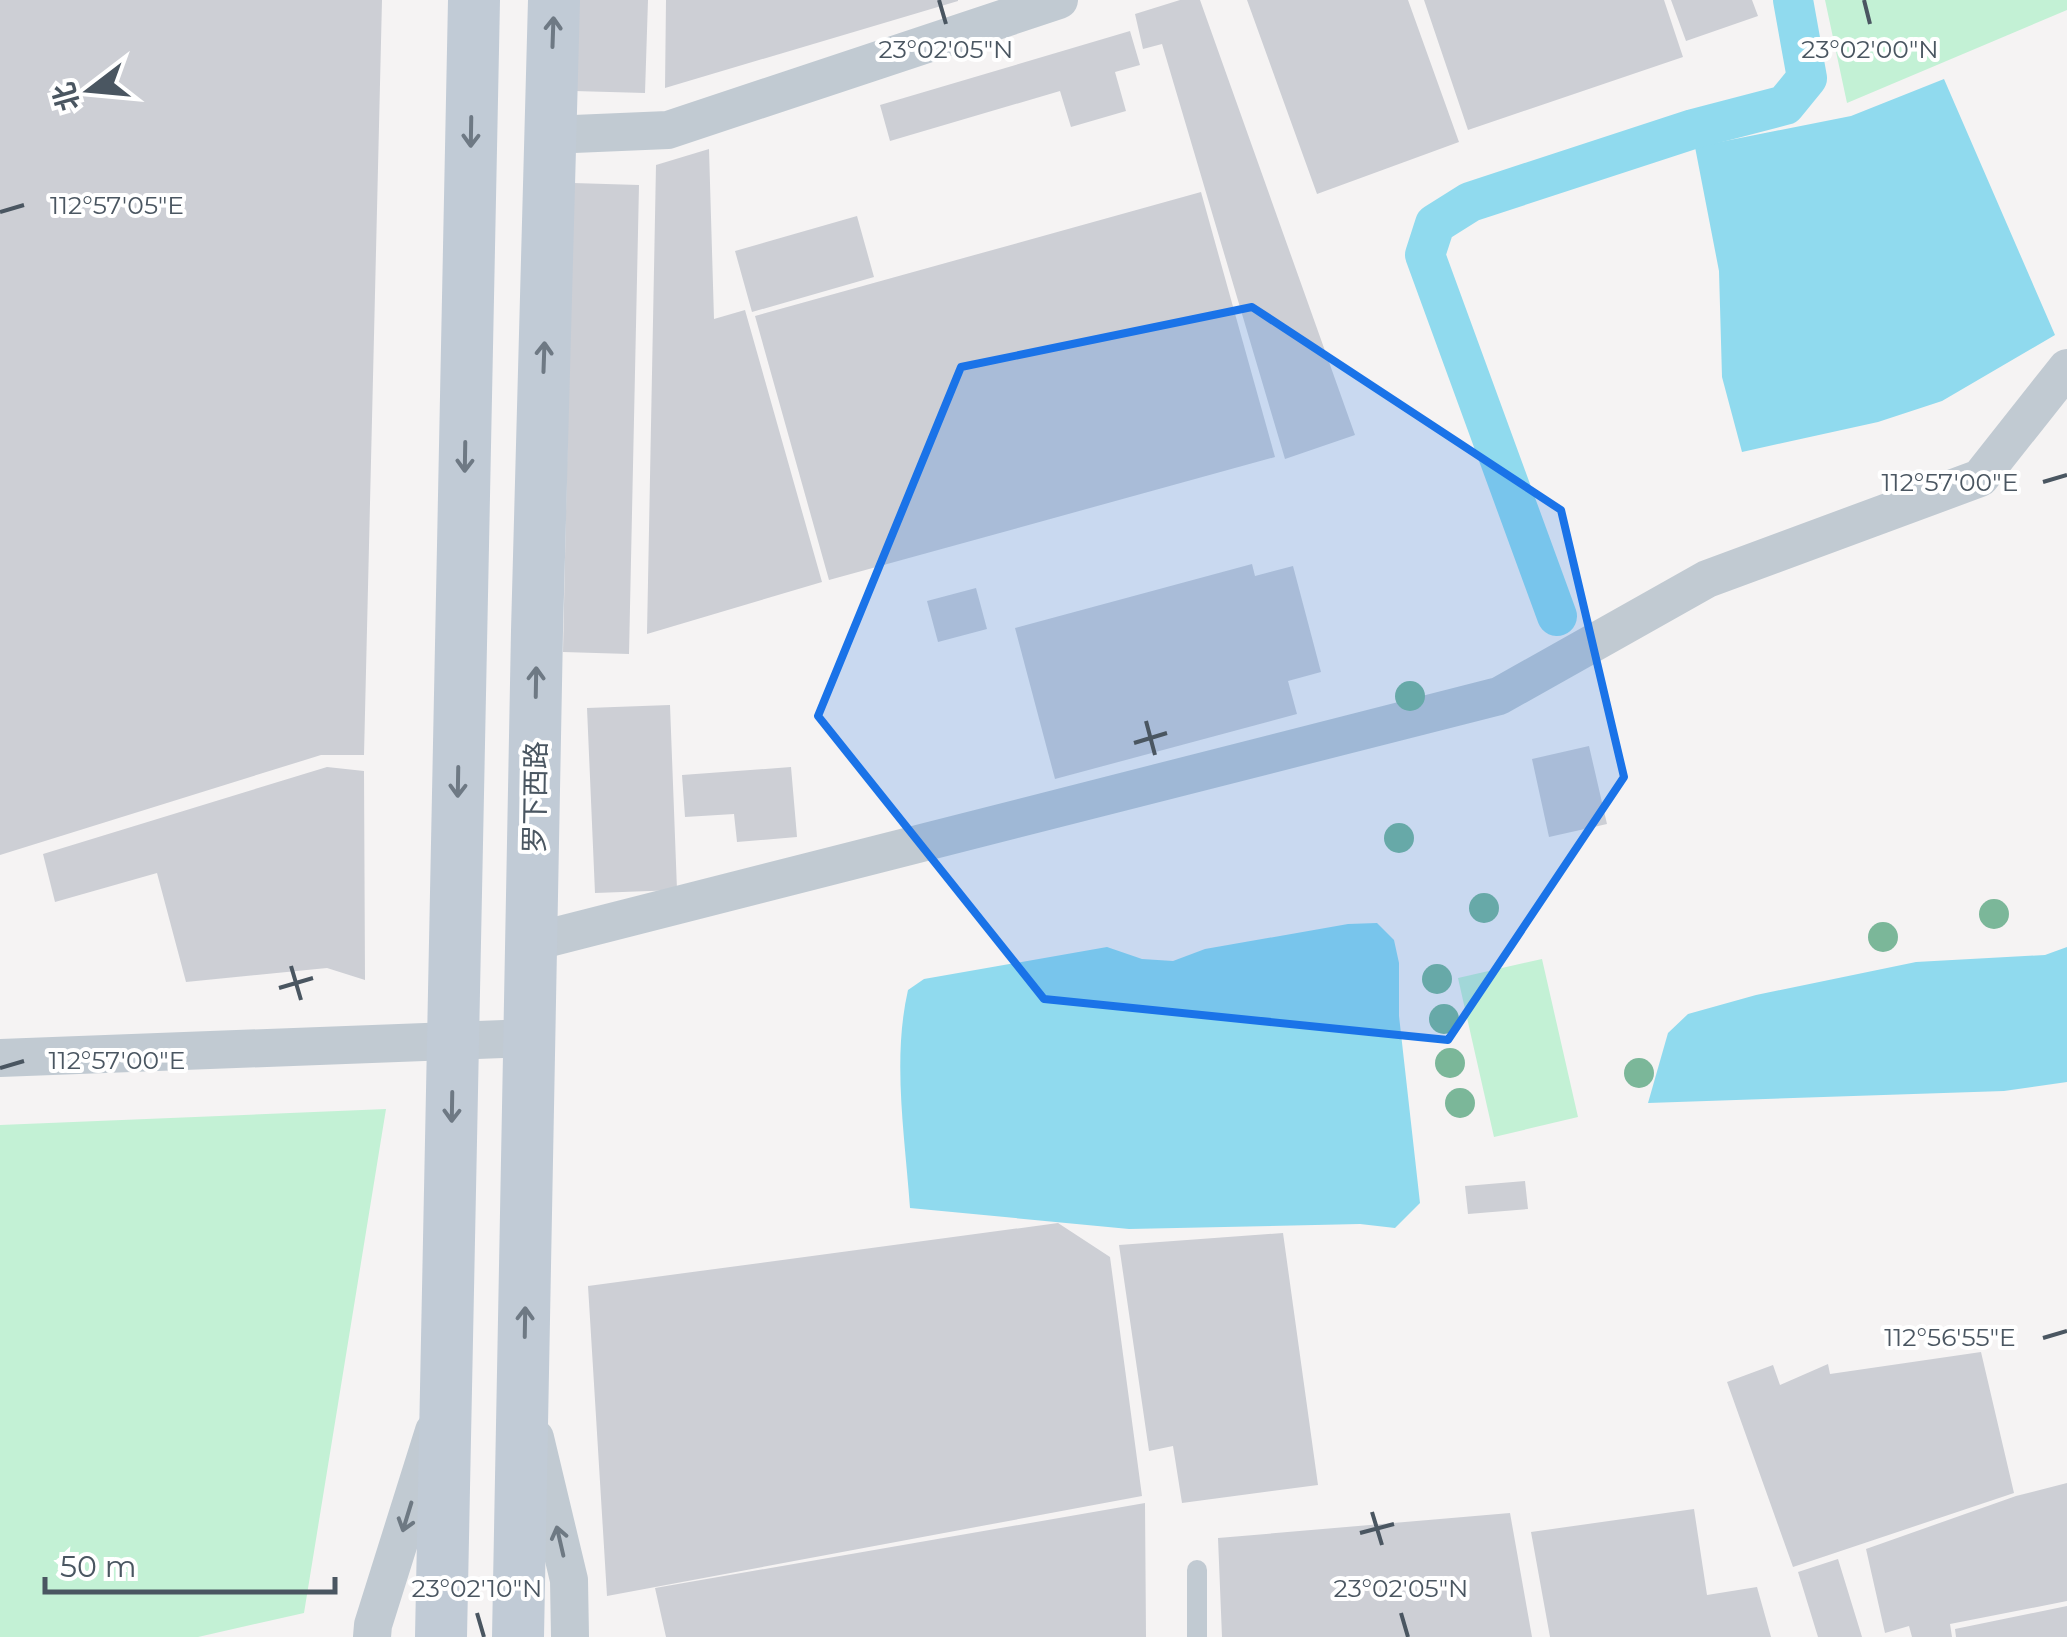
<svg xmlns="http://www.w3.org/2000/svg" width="2067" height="1637" viewBox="0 0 2067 1637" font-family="Montserrat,'Noto Sans SC',sans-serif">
<rect width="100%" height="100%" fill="#f5f3f3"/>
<path fill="#c3f1d5" d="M1825,0H2067V10L1847,103Z
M1542,959L1578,1117L1494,1137L1458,978Z
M386,1109L304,1613L198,1637H0V1125Z"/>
<path fill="#90daee" d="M1944,79L2055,335L1942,401L1878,422L1742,452L1722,377L1719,271L1695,147L1851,116Z
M1377,923L1394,940L1399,963V1016L1420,1203L1395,1228L1360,1224L1129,1229L910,1208C905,1136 892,1060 908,990L924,979L1107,947L1142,959L1173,961L1205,949L1348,924Z
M2067,947V1082L2004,1091L1648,1103L1668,1033L1688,1014L1756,995L1916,962L2045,955Z"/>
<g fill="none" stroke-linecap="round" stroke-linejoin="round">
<path stroke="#90daee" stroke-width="40" d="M1557,616L1425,255L1435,224L1470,202L1693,129L1785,105L1807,78L1793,0"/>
</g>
<path fill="#cdcfd5" d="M0,0H382L364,755H321L0,855Z
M576,0H648L645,93L574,91Z
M666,0H958V1L665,88Z
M1180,0H1200L1355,435L1285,459L1162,44L1143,49L1135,14Z
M1247,0H1408L1459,142L1317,194Z
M1424,0H1664L1683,57L1468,130Z
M1671,0H1752L1758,16L1686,41Z
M1130,31L1140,65L1115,72L1126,111L1071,127L1060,91L890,141L880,105Z
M709,149L714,319L745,310L822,582L647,634L656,165Z
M573,183L639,185L629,654L563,652Z
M1201,192L1275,457L829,580L755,316Z
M857,216L874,277L752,312L735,251Z
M1252,564L1255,576L1293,566L1321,672L1288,681L1297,714L1055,779L1015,628Z
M976,588L987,629L938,642L927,601Z
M670,705L677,890L595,893L587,708Z
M1589,746L1607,824L1549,837L1532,759Z
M327,767L364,771L365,980L327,968L186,982L157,873L55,902L43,854Z
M791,767L797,837L737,842L734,814L685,817L682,775Z
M1525,1181L1528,1209L1468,1214L1465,1186Z
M1058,1223L1110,1257L1142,1496L607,1596L588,1286Z
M1283,1233L1318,1485L1182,1503L1173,1446L1149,1451L1119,1245Z
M1981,1352L2014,1493L1793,1567L1727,1382L1773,1365L1780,1385L1828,1364L1830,1374Z
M2067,1483V1601L1950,1624L1952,1637H1912L1909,1626L1885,1633L1866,1549L2016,1496Z
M1145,1503L1146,1637H666L655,1588Z
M1694,1509L1707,1595L1757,1587L1771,1637H1550L1531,1532Z
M1510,1513L1532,1637H1222L1218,1538Z
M1838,1559L1862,1637H1818L1798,1572Z
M2067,1606V1637H1956L1955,1629Z"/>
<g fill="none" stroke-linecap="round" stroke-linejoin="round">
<path stroke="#c1cad2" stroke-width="20" d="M1197,1570V1637"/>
<path stroke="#c1cad2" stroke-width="38" d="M550,135L668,130L1059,0
M533,942L1499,696L1707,579L1980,478L2067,368
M0,1058L531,1038
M535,1438L569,1580L570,1637
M372,1637L373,1625L434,1431"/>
<path stroke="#c1cbd6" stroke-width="52" d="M441,1637L474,0
M518,1637L537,631L554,0"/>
</g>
<g fill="#7bb799">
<circle cx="1410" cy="696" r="15"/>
<circle cx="1399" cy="838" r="15"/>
<circle cx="1484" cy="908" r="15"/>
<circle cx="1994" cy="914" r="15"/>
<circle cx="1883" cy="937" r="15"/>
<circle cx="1437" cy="979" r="15"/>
<circle cx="1444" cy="1019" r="15"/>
<circle cx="1450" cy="1063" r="15"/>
<circle cx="1639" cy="1073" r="15"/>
<circle cx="1460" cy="1103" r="15"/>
</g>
<defs><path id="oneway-shaft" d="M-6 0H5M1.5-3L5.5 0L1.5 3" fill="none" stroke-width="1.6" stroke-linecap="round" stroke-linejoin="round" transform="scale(2.5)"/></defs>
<g stroke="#6e7984">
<use href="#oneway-shaft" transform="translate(553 32) rotate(-88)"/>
<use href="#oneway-shaft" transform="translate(471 132) rotate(91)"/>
<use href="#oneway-shaft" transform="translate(544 357) rotate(-88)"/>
<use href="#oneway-shaft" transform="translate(465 457) rotate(91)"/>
<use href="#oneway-shaft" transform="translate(536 682) rotate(-89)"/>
<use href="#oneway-shaft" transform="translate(458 782) rotate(91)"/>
<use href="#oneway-shaft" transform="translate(452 1107) rotate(91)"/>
<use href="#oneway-shaft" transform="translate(525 1322) rotate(-89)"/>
</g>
<g stroke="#6e7983">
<use href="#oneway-shaft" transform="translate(407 1517) rotate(107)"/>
<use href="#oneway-shaft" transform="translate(560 1541) rotate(-103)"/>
</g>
<path fill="#1a73e8" fill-opacity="0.2" stroke="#1a73e8" stroke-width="8" stroke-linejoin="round" d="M1252,307L1561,510L1624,777L1448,1040L1044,999L818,716L961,367Z"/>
<path fill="none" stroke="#4a5661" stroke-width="4" d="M939,0L946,24M1864,0L1870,24M0,212L24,205M2043,482L2067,475M1146,721L1155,755M1134,743L1167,733M291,966L301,1000M279,988L313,978M0,1068L24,1061M2043,1338L2067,1331M1372,1512L1382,1545M1360,1533L1394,1524M477,1613L484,1637M1401,1613L1408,1637"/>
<g text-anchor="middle" stroke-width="8" stroke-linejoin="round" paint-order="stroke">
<g font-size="28" fill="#4a5661" stroke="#fff">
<text transform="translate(535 797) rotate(-89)" y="10">罗下西路</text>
</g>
</g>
<g font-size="25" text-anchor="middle" fill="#4a5661" stroke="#fff" stroke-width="8" stroke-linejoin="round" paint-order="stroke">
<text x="946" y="58">23°02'05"N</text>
<text x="1870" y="58">23°02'00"N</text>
<text x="117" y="214">112°57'05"E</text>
<text x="1950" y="491">112°57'00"E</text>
<text x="117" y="1069">112°57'00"E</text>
<text x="1950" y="1346">112°56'55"E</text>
<text x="477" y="1597">23°02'10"N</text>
<text x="1401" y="1597">23°02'05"N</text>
</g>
<g transform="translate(90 90) rotate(254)" stroke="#ffffff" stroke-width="8" paint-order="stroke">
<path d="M0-8L18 38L0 25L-18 38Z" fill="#4a5661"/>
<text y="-15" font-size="28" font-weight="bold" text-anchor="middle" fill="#4a5661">北</text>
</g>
<path d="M45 1577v15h290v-15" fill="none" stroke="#4a5661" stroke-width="5"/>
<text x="60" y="1577" font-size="30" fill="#4a5661" stroke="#ffffff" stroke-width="8" paint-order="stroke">50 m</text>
</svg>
